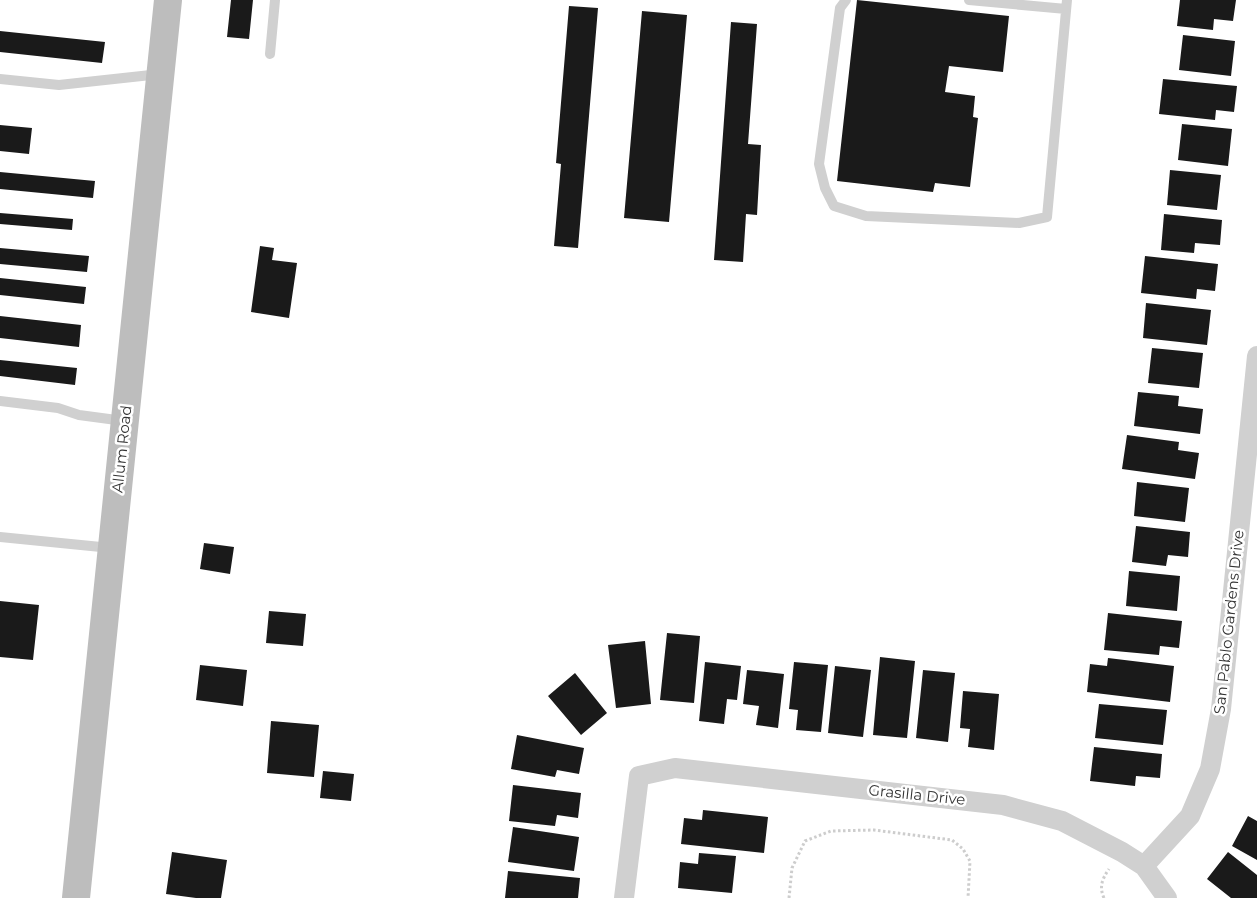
<svg xmlns="http://www.w3.org/2000/svg" width="1257" height="898" viewBox="0 0 1257 898" font-family="Montserrat,sans-serif">
<rect width="100%" height="100%" fill="#fff"/>
<path fill="#1a1a1a" d="M231,0H253L249,39L227,37Z
M857,0L1009,16L1003,72L949,66L945,92L975,96L973,117L978,118L970,187L935,183L933,192L837,181Z
M1180,0H1236L1233,21L1214,19L1213,30L1177,26Z
M569,6L598,8L578,248L554,246L561,164L556,163Z
M642,11L687,15L669,222L624,218Z
M731,22L757,24L748,144L761,145L757,215L746,214L743,262L714,260Z
M0,31L105,42L102,63L0,52Z
M1183,35L1235,41L1231,76L1179,70Z
M1163,79L1237,86L1234,112L1216,110L1215,120L1159,114Z
M1182,124L1232,129L1228,166L1178,160Z
M0,125L32,128L29,154L0,151Z
M1170,170L1221,175L1217,210L1167,205Z
M0,172L95,181L93,198L0,189Z
M0,213L73,219L72,230L0,224Z
M1164,214L1222,220L1220,245L1195,243L1194,253L1161,250Z
M260,246L274,248L272,260L297,263L289,318L251,312Z
M0,248L89,256L87,272L0,264Z
M1145,256L1218,264L1215,291L1197,289L1196,299L1141,293Z
M0,278L86,287L84,304L0,295Z
M1146,303L1211,310L1207,345L1143,338Z
M0,316L81,325L79,347L0,338Z
M1152,348L1203,353L1199,388L1148,383Z
M0,360L77,368L75,385L0,376Z
M1138,392L1179,396L1178,406L1203,409L1200,434L1134,426Z
M1127,435L1179,442L1178,450L1199,453L1195,479L1122,469Z
M1137,482L1189,488L1185,522L1134,516Z
M1136,526L1190,532L1188,557L1168,555L1166,566L1132,562Z
M204,543L234,547L230,574L200,569Z
M1129,571L1180,576L1177,611L1126,606Z
M0,601L39,605L33,660L0,657Z
M269,611L306,614L303,646L266,643Z
M1108,613L1182,621L1179,648L1160,646L1159,655L1104,650Z
M667,633L700,636L694,703L660,700Z
M645,641L651,704L616,708L608,645Z
M880,657L915,661L907,738L873,735Z
M1108,658L1174,666L1170,702L1087,692L1090,664L1107,666Z
M705,662L741,666L737,700L727,699L724,724L699,721Z
M794,662L828,665L821,732L796,730L798,710L789,709Z
M200,665L247,670L243,706L196,700Z
M835,666L871,670L863,737L828,733Z
M747,670L784,674L778,728L756,725L759,706L743,704Z
M923,670L955,673L948,742L916,738Z
M575,673L607,713L581,735L548,696Z
M963,691L999,694L994,750L968,747L970,729L960,728Z
M1099,704L1167,710L1163,745L1095,738Z
M271,721L319,725L314,777L267,773Z
M517,735L584,748L579,774L557,770L555,777L511,769Z
M1094,747L1162,754L1160,778L1136,776L1135,786L1090,781Z
M323,771L354,774L351,801L320,798Z
M513,785L581,793L578,818L557,815L555,826L509,821Z
M703,810L768,817L764,853L681,844L684,818L702,820Z
M1248,816L1257,821V860L1232,846Z
M513,827L579,837L574,871L508,862Z
M172,852L227,860L221,898H196L166,894Z
M1228,852L1257,875V898H1231L1207,879Z
M699,853L736,856L732,893L678,888L680,862L698,864Z
M508,871L580,878L578,898H505Z"/>
<g fill="none" stroke-linecap="round" stroke-linejoin="round">
<path stroke="#cdcdcd" stroke-width="3" stroke-dasharray="2.5 2.5" stroke-linecap="butt" d="M789,898L792,868L805,841L831,831L874,830L952,840L963,849L970,861L968,898
M1104,898C1099,887 1102,879 1109,869"/>
<path stroke="#d0d0d0" stroke-width="10" d="M846,0L840,8L819,164L825,188L834,206L866,216L1019,223L1047,217L1067,0
M969,0L1066,9
M270,54L275,0
M0,79L59,85L160,74
M0,401L58,408L79,415L124,421
M0,537L111,548"/>
<path stroke="#d0d0d0" stroke-width="20" d="M1144,866L1190,816L1210,769L1221,709L1257,356
M624,898L639,776L675,768L1003,805L1062,821L1122,852L1144,866L1167,898"/>
<path stroke="#bdbdbd" stroke-width="28" d="M76,898L168,0"/>
</g>
<g text-anchor="middle" stroke-width="5" stroke-linejoin="round" paint-order="stroke">
<g font-size="15" fill="#333" stroke="#fff">
<text transform="translate(122 449) rotate(-84)" y="5">Allum Road</text>
<text transform="translate(1229 622) rotate(-84)" y="5">San Pablo Gardens Drive</text>
<text transform="translate(917 795) rotate(6)" y="5">Grasilla Drive</text>
</g>
</g>
</svg>
